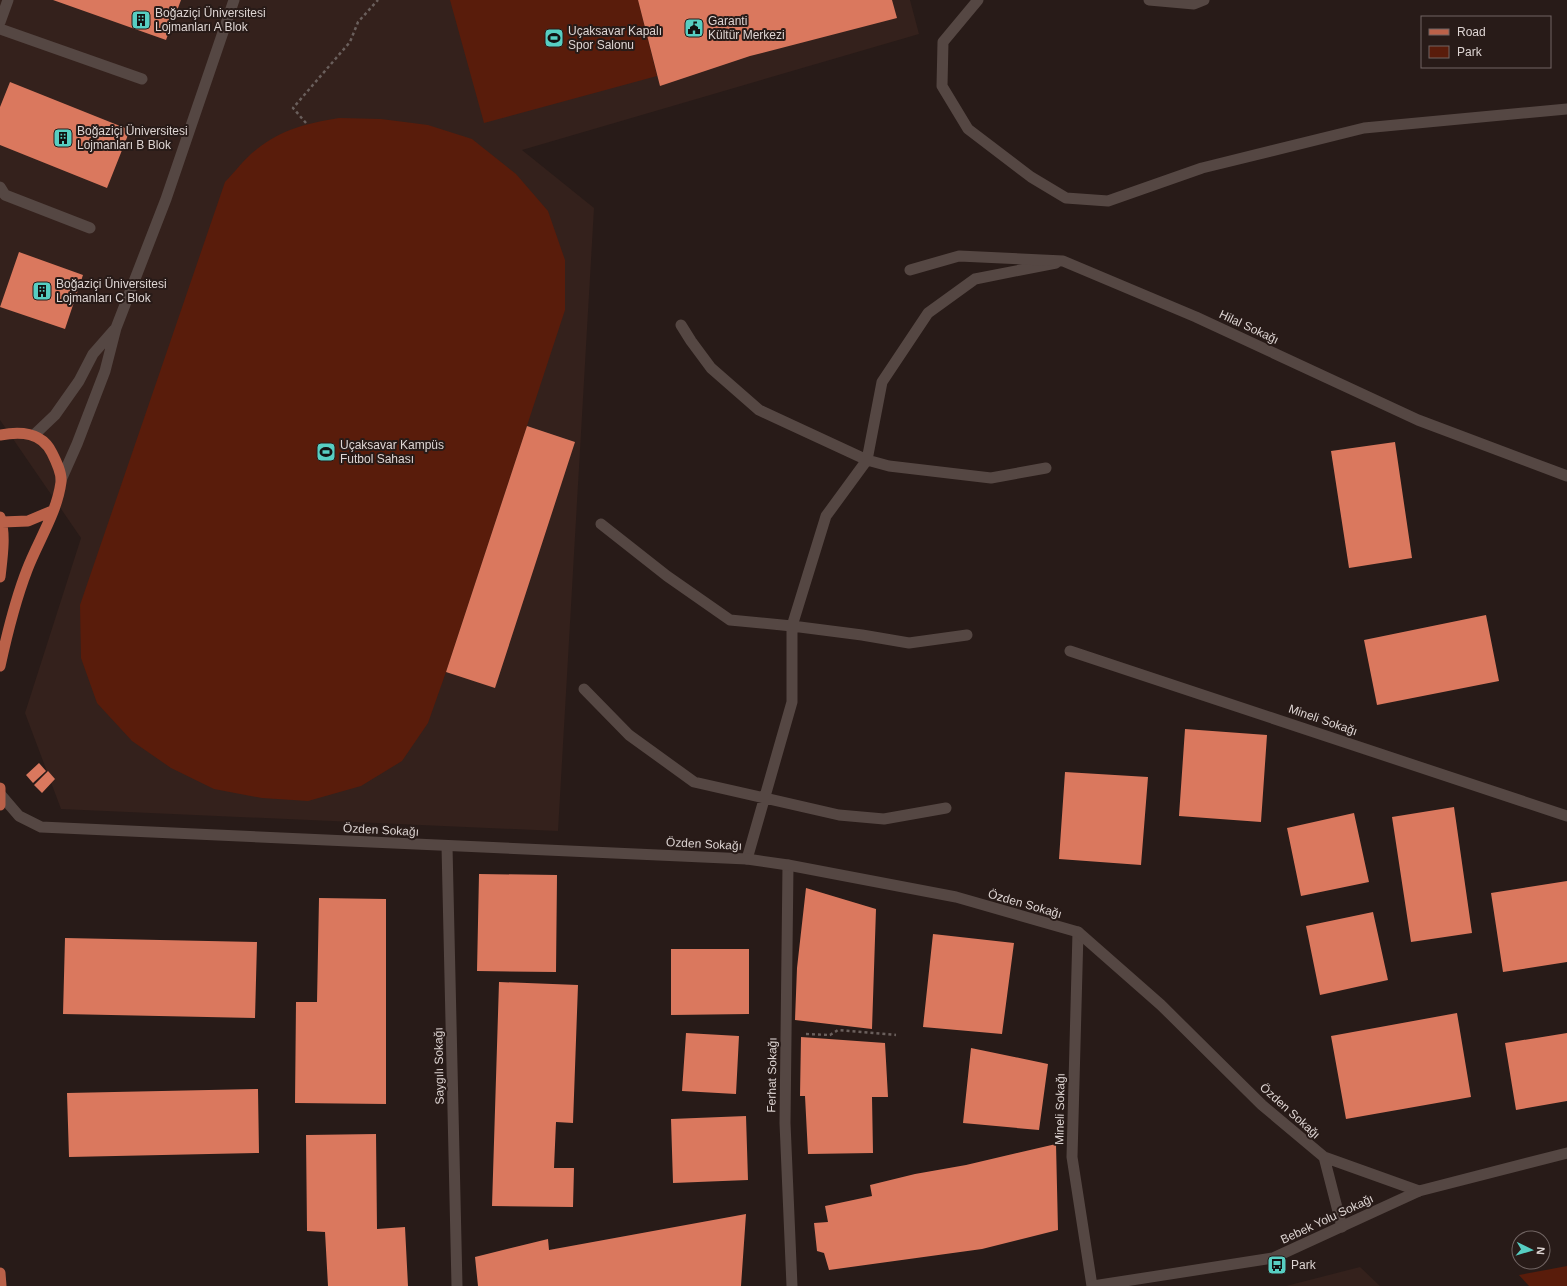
<svg xmlns="http://www.w3.org/2000/svg" width="1567" height="1286" viewBox="0 0 1567 1286" font-family="Helvetica,sans-serif">
<rect width="100%" height="100%" fill="#281b18"/>
<path fill="#34211c" d="M0,0H910L919,34L522,150L594,208L558,831L61,809L25,713L81,538L0,420Z
M1360,1267L1380,1286H1286Z"/>
<path fill="#591c0b" d="M450,0H638L657,76L484,123Z
M339,118L381,119L428,125L472,139L516,174L548,211L565,260V310L446,672L428,723L402,761L361,786L308,801L262,798L214,789L171,768L132,741L97,703L81,658L80,605L225,182C235,172 245,158 257,149C282,129 308,123 339,118Z
M1567,1266V1286H1529L1519,1275Z"/>
<path fill="#da785e" d="M53,0H181L166,40Z
M638,0H892L897,18L750,56L660,86Z
M10,82L130,130L107,188L0,145V107Z
M19,252L83,275L65,329L0,307Z
M527,426L575,442L495,688L446,672Z
M1395,442L1412,558L1349,568L1331,451Z
M1486,615L1499,681L1377,705L1364,640Z
M1185,729L1267,735L1261,822L1179,816Z
M39,763L46,771L33,783L26,775Z
M48,771L55,779L42,793L34,785Z
M1065,772L1148,777L1141,865L1059,859Z
M1454,807L1472,933L1411,942L1392,817Z
M1354,813L1369,882L1301,896L1287,828Z
M479,874L557,875L556,972L477,971Z
M1567,881V962L1503,972L1491,893Z
M806,888L876,909L872,1029L795,1020L797,968Z
M319,898L386,899V1104L295,1103L296,1002H317Z
M1373,912L1388,980L1320,995L1306,926Z
M933,934L1014,943L1002,1034L923,1027Z
M65,938L257,942L255,1018L63,1014Z
M671,949H749V1014L671,1015Z
M499,982L578,985L573,1123L556,1122L554,1168H574L573,1207L492,1206Z
M1457,1013L1471,1097L1346,1119L1331,1036Z
M686,1033L739,1036L736,1094L682,1091Z
M1567,1033V1101L1516,1110L1505,1043Z
M801,1037L885,1043L888,1097H872L873,1153L808,1154L805,1096H800Z
M971,1048L1048,1064L1039,1130L963,1123Z
M258,1089L259,1153L69,1157L67,1093Z
M746,1116L748,1180L673,1183L671,1119Z
M376,1134L377,1229L405,1227L408,1286H328L325,1232L307,1231L306,1135Z
M1056,1144L1058,1230L982,1249L829,1270L824,1253L817,1251L814,1223L828,1222L825,1206L872,1196L870,1185L915,1174L966,1165Z
M746,1214L741,1286H478L475,1257L548,1239L549,1250Z"/>
<g fill="none" stroke-linecap="round" stroke-linejoin="round">
<path stroke="#6a5f5c" stroke-width="2.5" stroke-dasharray="3 3" stroke-linecap="butt" d="M306,123L293,108L350,42L358,22L378,0
M806,1034L830,1035L838,1030L896,1035"/>
<path stroke="#554743" stroke-width="11" d="M0,22L8,0
M0,29L142,79
M0,187L5,195L90,228
M681,325L691,341L711,368L759,410L867,460L889,466L991,478L1046,468
M601,524L667,576L730,620L792,626L862,635L909,643L967,635
M584,689L629,735L694,782L839,815L884,819L946,808
M747,859L792,702V626L826,516L867,460L882,382L928,313L975,279L1056,263"/>
<path stroke="#554743" stroke-width="11" d="M978,0L943,42L942,86L968,129L1031,177L1066,198L1108,201L1202,168L1364,128L1567,109
M1149,0L1194,4L1204,0
M910,270L959,256L1063,261L1196,317L1418,420L1567,476
M1070,651L1567,816
M447,846L457,1286
M788,865L785,1123L792,1286
M1078,932L1072,1157L1092,1286"/>
<path stroke="#554743" stroke-width="11" d="M1,795L19,816L41,827L747,859L788,865L956,897L1078,932L1161,1005L1262,1105L1324,1157L1419,1191
M1324,1157L1342,1227"/>
<path stroke="#554743" stroke-width="11" d="M34,435L55,415L79,381L93,354L114,330
M61,480L77,444L105,371L116,328L166,199L234,0
M1093,1286L1273,1258L1419,1191L1567,1153"/>
<path stroke="#ba6149" stroke-width="11" d="M0,435C21,431 42,432 52,453C56,461 62,473 61,482C57,513 38,541 27,570C15,601 7,634 0,666
M0,517C6,534 2,559 0,577
M2,522L28,521L52,511
M0,788V805
M0,1273L1,1286"/>
</g>
<defs>
<g id="building-square" transform="scale(1)"><rect x="-9" y="-9" width="18" height="18" rx="4" fill="#57cec2" stroke="#281b18"/><path d="M-4-6H4V6H1V3H-1V6H-4ZM-2.5-4.3h1.7v1.8h-1.7ZM.8-4.3h1.7v1.8H.8ZM-2.5-1h1.7V.8h-1.7ZM.8-1h1.7V.8H.8Z" fill="#111"/></g>
<g id="civic-square" transform="scale(1)"><rect x="-9" y="-9" width="18" height="18" rx="4" fill="#57cec2" stroke="#281b18"/><path d="M-.6-6.5H3V-4.5H.6V-3L4-1V1h2V6H-6V1h2V-1L-.6-3ZM-1.2 2.5V6h2.4V2.5Z" fill="#111"/></g>
<g id="stadium-square" transform="scale(1)"><rect x="-9" y="-9" width="18" height="18" rx="4" fill="#57cec2" stroke="#281b18"/><path d="M0-5a6.5 5 0 1 0 0 10a6.5 5 0 1 0 0-10ZM-3.5-1.8h7v3.6h-7Z" fill="#111"/></g>
<g id="bus-square" transform="scale(1)"><rect x="-9" y="-9" width="18" height="18" rx="4" fill="#57cec2" stroke="#281b18"/><path d="M-5-6H5V4H4V6H2V4H-2V6H-4V4H-5ZM-3.5-4V0h7V-4ZM-3.5 1.2v1.5H-2V1.2ZM2 1.2v1.5H3.5V1.2Z" fill="#111"/></g>
</defs>
<g fill-rule="evenodd">
<use href="#building-square" x="141" y="20"/>
<use href="#civic-square" x="694" y="28"/>
<use href="#stadium-square" x="554" y="38"/>
<use href="#building-square" x="63" y="138"/>
<use href="#building-square" x="42" y="291"/>
<use href="#stadium-square" x="326" y="452"/>
<use href="#bus-square" x="1277" y="1265"/>
</g>
<g text-anchor="middle" stroke-width="4" stroke-linejoin="round" paint-order="stroke">
<g font-size="12" fill="#ded5d3" stroke="#281b18" text-anchor="start">
<text x="155" y="17">Boğaziçi Üniversitesi<tspan x="155" dy="14">Lojmanları A Blok</tspan></text>
<text x="708" y="25">Garanti<tspan x="708" dy="14">Kültür Merkezi</tspan></text>
<text x="568" y="35">Uçaksavar Kapalı<tspan x="568" dy="14">Spor Salonu</tspan></text>
<text x="77" y="135">Boğaziçi Üniversitesi<tspan x="77" dy="14">Lojmanları B Blok</tspan></text>
<text x="56" y="288">Boğaziçi Üniversitesi<tspan x="56" dy="14">Lojmanları C Blok</tspan></text>
<text x="340" y="449">Uçaksavar Kampüs<tspan x="340" dy="14">Futbol Sahası</tspan></text>
<text x="1291" y="1269">Park</text>
</g>
<g font-size="12" fill="#ded5d3" stroke="#281b18">
<text transform="translate(1249 327) rotate(25)" y="4">Hilal Sokağı</text>
<text transform="translate(1323 720) rotate(19)" y="4">Mineli Sokağı</text>
<text transform="translate(381 830) rotate(3)" y="4">Özden Sokağı</text>
<text transform="translate(704 844) rotate(3)" y="4">Özden Sokağı</text>
<text transform="translate(1025 904) rotate(16)" y="4">Özden Sokağı</text>
<text transform="translate(439 1066) rotate(-91)" y="4">Saygılı Sokağı</text>
<text transform="translate(772 1075) rotate(-89)" y="4">Ferhat Sokağı</text>
<text transform="translate(1060 1109) rotate(-89)" y="4">Mineli Sokağı</text>
<text transform="translate(1290 1111) rotate(42)" y="4">Özden Sokağı</text>
<text transform="translate(1327 1219) rotate(-25)" y="4">Bebek Yolu Sokağı</text>
</g>
</g>
<rect x="1421" y="16" width="130" height="52" fill="#281b18" stroke="#716563"/>
<rect x="1429" y="29" width="20" height="6" fill="#ba6149" stroke="#716563"/>
<text x="1457" y="36" font-size="12" fill="#ded5d3">Road</text>
<rect x="1429" y="46" width="20" height="12" fill="#591c0b" stroke="#716563"/>
<text x="1457" y="56" font-size="12" fill="#ded5d3">Park</text>
<g transform="translate(1531 1250) rotate(95)"><circle r="19" fill="#281b18" stroke="#716563"/>
<path d="M0-3L7 15L0 10L-7 15Z" fill="#57cec2"/>
<text y="-6" font-size="11" font-weight="bold" text-anchor="middle" fill="#ded5d3">N</text>
</g>
</svg>
